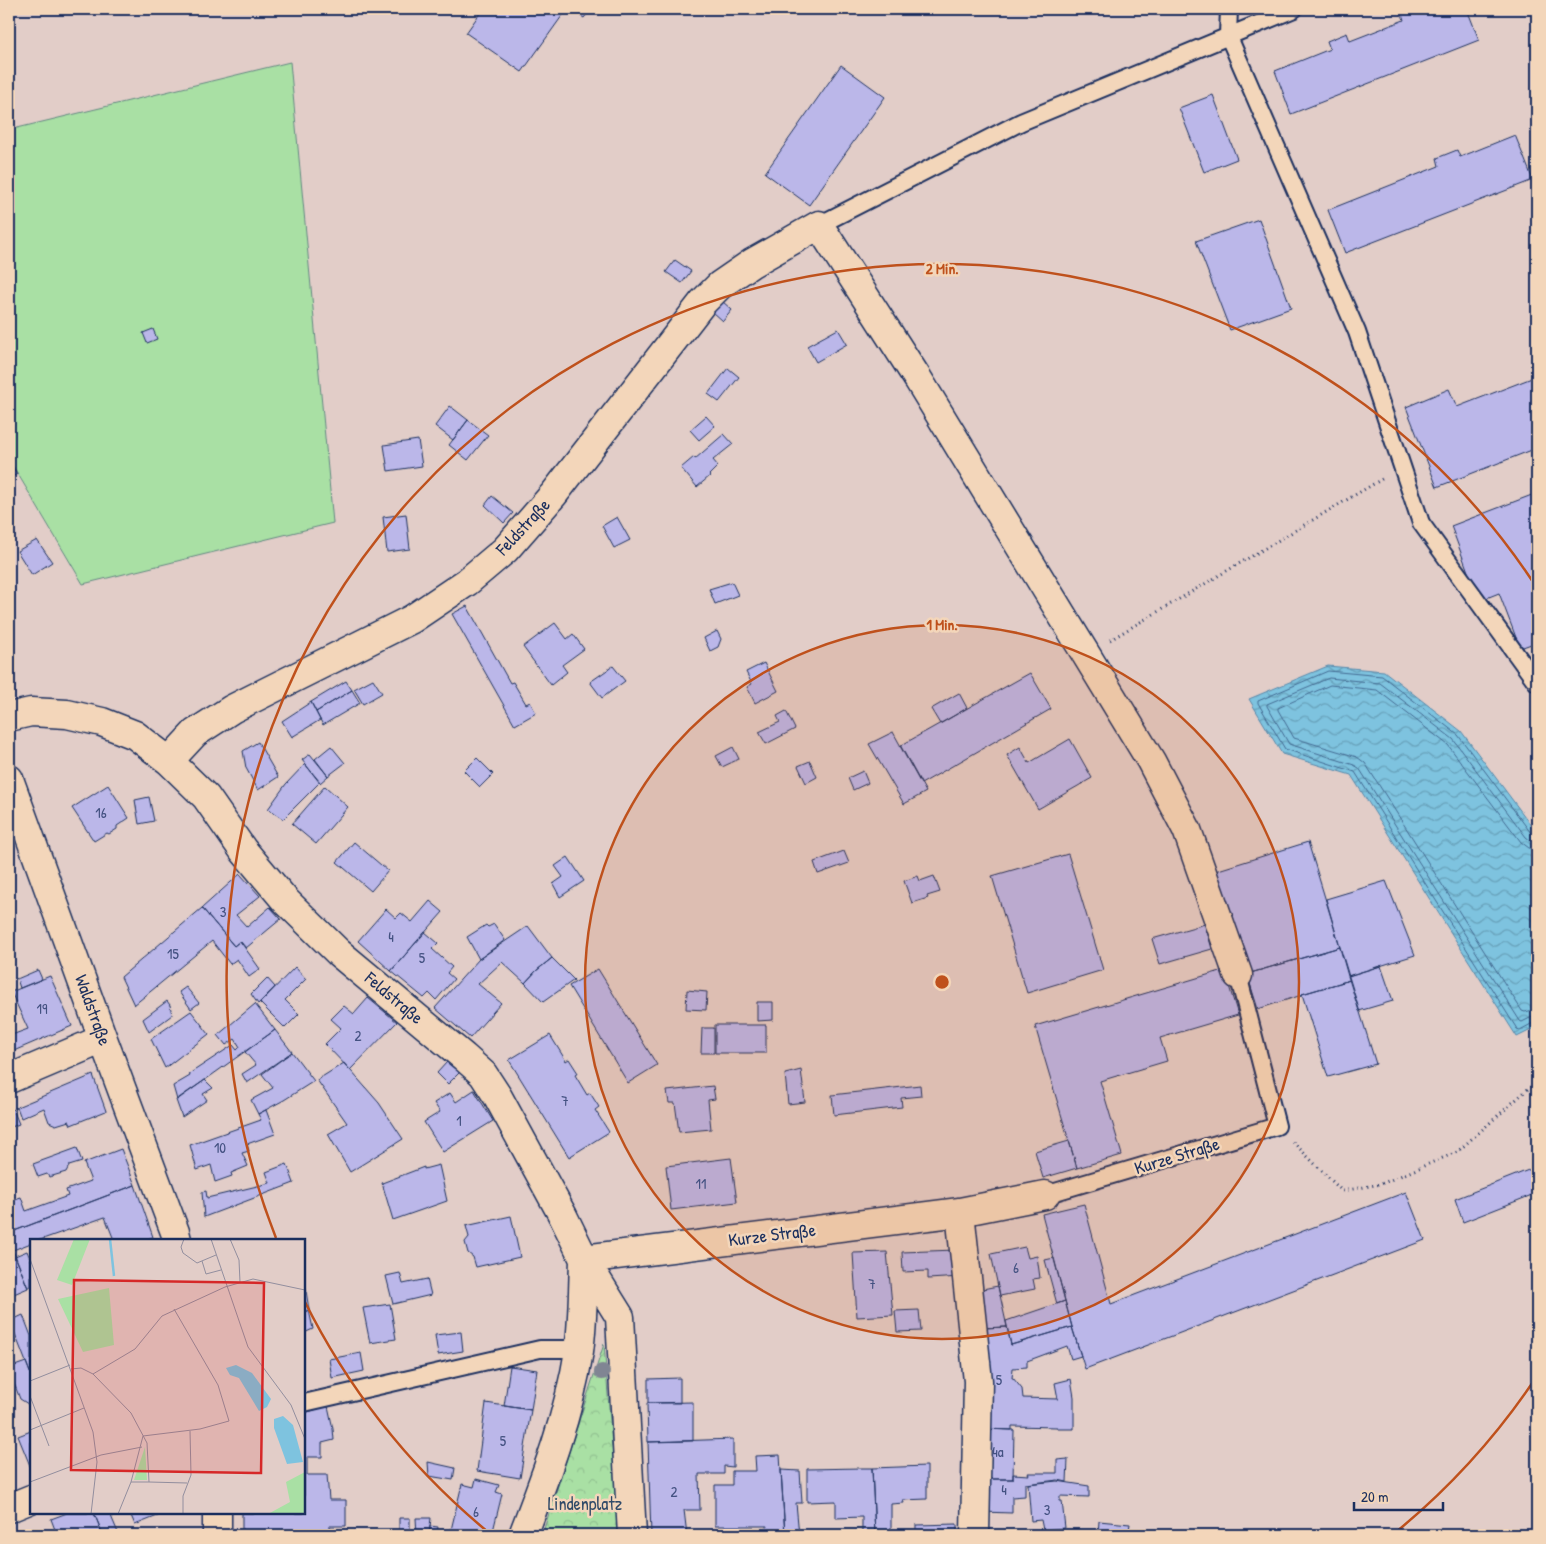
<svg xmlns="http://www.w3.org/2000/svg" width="1546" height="1544" viewBox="0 0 1546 1544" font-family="'Patrick Hand',sans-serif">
<defs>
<pattern id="forest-crowns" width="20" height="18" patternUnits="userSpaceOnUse" patternTransform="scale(1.25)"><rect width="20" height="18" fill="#a9e0a4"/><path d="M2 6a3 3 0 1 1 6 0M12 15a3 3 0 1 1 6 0" fill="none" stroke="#91c090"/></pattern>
<pattern id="water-waves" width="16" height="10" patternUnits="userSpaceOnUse" patternTransform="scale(1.25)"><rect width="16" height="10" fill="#7ec3df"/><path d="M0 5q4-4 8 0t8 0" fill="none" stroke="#669fb8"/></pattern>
</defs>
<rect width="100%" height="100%" fill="#e2cdc8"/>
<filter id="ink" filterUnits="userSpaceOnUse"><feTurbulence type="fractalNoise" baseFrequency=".02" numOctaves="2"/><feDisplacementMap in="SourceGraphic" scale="10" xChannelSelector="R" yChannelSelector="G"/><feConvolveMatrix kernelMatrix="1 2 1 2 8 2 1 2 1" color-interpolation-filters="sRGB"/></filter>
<g filter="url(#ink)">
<path fill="url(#forest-crowns)" stroke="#628881" d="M604,1344L619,1535H542Z"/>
<path fill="#a9e0a4" stroke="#628881" d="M290,62L333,523L83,584L9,459V130Z"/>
<path fill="url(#water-waves)" stroke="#5688ab" d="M1328,666L1384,671L1461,731L1537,833V1027L1517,1037L1351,775L1282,754L1249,699Z"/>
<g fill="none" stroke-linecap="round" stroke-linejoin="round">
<path stroke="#436a92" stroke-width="1" d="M1537,835L1531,833L1458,735L1382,676L1328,671L1258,701V703L1285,749L1355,772L1517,1029L1520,1030L1533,1023H1537
M1537,842L1531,841L1526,837L1453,739L1380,683L1329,678L1267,704V706L1289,744L1354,765L1359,768L1520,1021L1522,1022L1532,1017L1537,1016
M1537,849L1529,848L1521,842L1448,745L1377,690L1330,685L1278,708V710L1294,738L1357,757L1365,763L1522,1011L1525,1012L1537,1009"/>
</g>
<path fill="#bbb7e9" stroke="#1b2f5e" d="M483,9H567L522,72L466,33Z
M570,9H591L584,18Z
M1408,9H1424L1425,11L1430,9H1467L1479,40L1291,114L1275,71L1330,49L1327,41L1347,33L1350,41L1404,20L1401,11Z
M841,65L885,97L809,205L765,173Z
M1213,95L1237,159L1204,172L1179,108Z
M1515,135L1533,180L1345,253L1328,210L1439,166L1437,158L1457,150L1460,157Z
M1259,219L1291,308L1230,330L1196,241Z
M675,260L691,271L682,283L666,272Z
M722,301L732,310L723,321L713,312Z
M153,329L157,339L147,343L143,333Z
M838,329L847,344L816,362L807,346Z
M728,368L739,377L719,402L708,394Z
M1537,376V448L1437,487L1406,407L1449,389L1457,407Z
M450,406L468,420L453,440L435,426Z
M706,416L715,426L699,440L690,430Z
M468,420L488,435L468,460L449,445Z
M724,434L733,444L713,460L718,466L709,475L710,476L697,487L681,468L694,457L695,459Z
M418,440L422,466L388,471L384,445Z
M9,461L17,474L9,479Z
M1537,493V642L1520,648L1499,593L1479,601L1451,526Z
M492,496L513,513L504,523L485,505Z
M406,514L410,549L387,552L383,517Z
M617,517L630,540L614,548L602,526Z
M37,540L52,562L32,575L17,551Z
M732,582L738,595L715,604L709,589Z
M467,606L510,683L513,682L526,704L530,702L536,713L515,725L452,614Z
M555,623L567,639L573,634L584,649L562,665L567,672L551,685L523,647Z
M717,631L721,639L718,647L710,651L704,638Z
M764,663L778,691L755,703L747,687L752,684L746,672Z
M613,666L625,681L602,698L590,682Z
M1030,673L1051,709L921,784L900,746Z
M373,679L382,693L363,704L354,689Z
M346,681L352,690L316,712L311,702Z
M352,690L360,703L323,725L316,712Z
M959,693L967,708L940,724L931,709Z
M311,702L320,720L292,737L282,721Z
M786,711L795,729L766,744L759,732L780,722L777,716Z
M893,732L926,792L904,804L869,744Z
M1070,739L1092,778L1038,809L1007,755L1020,747L1029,763Z
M258,742L278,777L258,790L246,768L243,751Z
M331,746L345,763L328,776L315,759Z
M733,747L739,759L722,767L716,756Z
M310,754L328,776L320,783L302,760Z
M477,758L493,774L480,787L464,771Z
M810,761L817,777L806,783L798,766Z
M305,764L320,782L283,819L268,809L286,784Z
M863,771L868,783L853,790L848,778Z
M108,785L129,818L117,826V829L109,834L107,833L94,841L72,808Z
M325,786L348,807L316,844L292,824Z
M149,797L154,821L139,824L135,800Z
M354,842L388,871L371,891L337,862Z
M1308,842L1340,947L1247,974L1215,871Z
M844,851L849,863L818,874L814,862Z
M1068,854L1103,970L1027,993L992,876Z
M568,857L584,881L560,897L553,884L563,877L555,866Z
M240,874L260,896L236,915L247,927L270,907L281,919L246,948L240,941L234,946L202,908Z
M918,876L920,881L934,876L940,892L927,896L928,898L912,903L904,881Z
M1386,881L1415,955L1348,976L1326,899Z
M430,901L443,912L391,971L358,941L386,909L396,918L401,913L412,922Z
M202,908L234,946L240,941L260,969L249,977L237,959L230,964L212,941L134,1005L121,977Z
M494,924L505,940L479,959L467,937L486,925L488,927Z
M1205,924L1212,949L1160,964L1152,939Z
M528,926L552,958L536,971L525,983L502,962L478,984L501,1003L470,1038L435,1008L479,959Z
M425,932L438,943L432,949L452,967L447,973L454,979L436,1000L429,993L424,998L391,971Z
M1340,947L1350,980L1302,994V995L1258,1009L1247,974Z
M552,958L574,980L543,1002L525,983L536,971Z
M1381,966L1393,1001L1359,1011L1348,976Z
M295,967L306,979L285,1000L299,1014L285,1028L260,1003Z
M598,969L657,1065L628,1083L569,986Z
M38,970L42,979L20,988L17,979Z
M1224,970L1238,1015L1160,1038L1167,1061L1100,1081L1122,1155L1077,1168L1035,1026Z
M50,976L72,1026L9,1053V1036L28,1029L11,992Z
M267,978L275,987L258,1004L251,994Z
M1350,980L1376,1064L1328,1077L1302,994Z
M186,987L199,1003L191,1009L179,992Z
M687,990L707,992L706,1010L686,1009Z
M368,998L397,1022L350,1070L325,1044L341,1028L331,1019L344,1006L354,1014Z
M167,1001L170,1005L172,1015L149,1032L143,1019Z
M757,1002H773V1020L757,1021Z
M255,1004L275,1030L177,1100L173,1086L190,1076L189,1074L233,1045L237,1050L240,1047L235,1039L226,1045L218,1035Z
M191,1011L209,1034L165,1068L151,1039Z
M715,1025H766V1053H715Z
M702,1028H714V1053H701Z
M275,1030L292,1052L247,1083L242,1074L256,1065L245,1052Z
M550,1035L566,1061L569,1059L578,1073L575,1075L587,1095L590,1093L599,1107L595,1110L609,1132L569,1157L509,1060Z
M292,1052L314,1081L284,1100L258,1114L251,1100L273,1088L262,1074Z
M447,1062L460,1072L448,1084L437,1073Z
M344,1063L379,1103L403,1139L350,1172L328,1134L347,1123L317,1080Z
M801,1070L805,1102L788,1104L785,1074Z
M93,1075L106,1111L71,1125L69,1121L56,1125L49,1122L44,1108L21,1118L17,1107Z
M205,1080L213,1088L203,1094L207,1100L182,1117L176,1100Z
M920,1085L921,1096L901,1098L902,1107L834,1115L832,1095Z
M713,1086L715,1099L708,1100L711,1129L679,1132L675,1103H669L667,1091Z
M474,1090L493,1121L443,1152L424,1122L440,1112L434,1103L450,1093L456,1102Z
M13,1109L19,1124L9,1128V1110Z
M266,1110L275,1134L247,1144L249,1151L242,1153L248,1166L231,1173L232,1176L215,1182L211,1165L197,1170L190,1145L261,1120L258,1114Z
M1069,1141L1077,1168L1043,1178L1035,1151Z
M77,1148L82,1162L69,1166L66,1172L49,1177L47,1174L38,1177L33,1164Z
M121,1149L135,1185L9,1233V1201L21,1197L26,1211L68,1196L66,1190L91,1181L84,1163Z
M731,1158L737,1202L671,1210L666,1166Z
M287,1164L294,1183L204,1217L202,1192L206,1191L207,1198L270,1183L266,1172Z
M439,1165L447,1201L393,1220L382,1183L424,1167V1169Z
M1536,1167L1537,1169V1193L1463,1222L1455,1199Z
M135,1185L153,1237L144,1240H114L105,1217L40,1240H31V1243L13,1250L9,1240V1233Z
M1406,1192L1425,1240L1085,1369L1072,1327L1042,1214L1084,1204L1111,1304Z
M511,1216L520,1257L476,1267L473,1257L468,1253L465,1242L469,1237L466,1226Z
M9,1240L28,1288L9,1296Z
M1025,1247L1028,1258L1037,1256L1040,1278L1033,1279L1035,1289L1000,1296L991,1254Z
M956,1250L961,1277L928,1279V1271L903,1272L902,1252Z
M27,1251L31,1261V1286L28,1288L15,1256Z
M887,1252L893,1315L857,1317L853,1253Z
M1054,1258L1065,1301L1057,1304L1045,1260Z
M400,1273L403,1284L427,1279L431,1295L393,1304L386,1276Z
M304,1278L309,1310L304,1312Z
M998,1286L1007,1327L984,1328L977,1290Z
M1065,1301L1072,1327L1011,1345L1006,1321Z
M390,1304L396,1339L370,1343L363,1308Z
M309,1310L313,1329L304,1333V1312Z
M919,1310L921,1331L897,1332L895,1311Z
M23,1315L31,1336V1375L10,1321Z
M1007,1327L1011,1345L1072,1327L1081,1356L1071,1359L1067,1346L1027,1361V1367L1013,1368L1012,1378H1013L1022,1389L1023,1398L1058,1399L1055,1383L1071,1379L1074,1397V1429H1057V1427L1012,1426V1430L983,1429L979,1328Z
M461,1332L463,1351L438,1355L435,1335Z
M361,1353L364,1371L332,1378L329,1359Z
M26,1362L31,1375V1413L28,1404L20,1399L9,1370V1368Z
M510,1366L537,1370L531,1410L504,1406Z
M680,1378V1403H648V1379Z
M693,1402V1441L648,1442L647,1403Z
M486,1403L531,1410L520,1478L477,1471Z
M328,1406L333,1429L334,1440L322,1443V1457H307V1475H327L329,1500H346V1526H330V1535H242V1513H304V1413Z
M983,1429L1014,1430L1013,1479H982Z
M31,1431V1468L18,1436Z
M733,1439V1467L724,1466V1474H699L700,1510H684L687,1535H651L648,1442Z
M780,1455L785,1535H765L767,1526H715V1485H732V1471H756L755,1456Z
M1068,1459L1067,1482L1058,1480L1025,1484V1496L1012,1497V1513L981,1512L982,1479H1013V1474L1029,1475L1028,1473H1057V1460Z
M428,1462L455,1468L453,1480L429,1476Z
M927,1466V1499L903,1500L904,1503L891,1504V1533H916V1525L957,1524V1535H875L872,1468Z
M862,1468H872L875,1535H862V1517L836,1518V1501L807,1502V1469Z
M781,1470L800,1471L802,1503H796L799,1535H785Z
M476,1479L499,1485L496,1492L502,1494L492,1535H475L451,1530L462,1484L474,1487Z
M1057,1481L1089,1486V1497L1060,1496V1501H1062L1065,1528L1043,1530L1041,1520L1031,1521L1028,1484Z
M67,1513H94L103,1535H57L51,1519Z
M94,1513H119L111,1516L119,1535H103Z
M130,1513H165L135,1525Z
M399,1518H410V1535H393V1534H399Z
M416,1518H431L429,1535H417Z
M1099,1521L1130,1524L1128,1535H1098Z
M430,1526L438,1527L437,1535H429Z"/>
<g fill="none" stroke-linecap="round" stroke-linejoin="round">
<g stroke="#1b2f5e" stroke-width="20">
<path id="service" d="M1229,9L1228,35L1357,332L1421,523L1537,683
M819,225L1021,122L1294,9
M1045,1195L1277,1126L1238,975
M304,1403L540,1349H579"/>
</g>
<g stroke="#1b2f5e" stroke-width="31">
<path id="minor" d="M9,717L31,712L67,714L102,722L135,735L169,761L206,797L243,850L285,900L339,953L464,1057L483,1074L498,1097L563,1216L584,1259L620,1317L632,1535
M169,761L195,733L232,709L412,619L467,582L505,550L554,494L703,302L720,285L752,263L819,225L918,379L1151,761L1187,830L1238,975
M9,779L103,1039L175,1232L177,1240
M9,1079L103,1039
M960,1212L978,1381L975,1535
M584,1259L960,1212L1045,1195
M9,1508L31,1499
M217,1535V1513
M523,1535C546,1475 569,1415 579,1351C583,1322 583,1289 584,1259"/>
</g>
<path stroke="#1b2f5e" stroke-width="3" stroke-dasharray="1 4" stroke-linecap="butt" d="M1110,640L1382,479
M1293,1142L1342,1191L1381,1184L1457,1152L1537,1081"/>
<use href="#service" stroke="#f3d6ba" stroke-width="16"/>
<use href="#minor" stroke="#f3d6ba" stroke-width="28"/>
</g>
<circle fill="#808593" cx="602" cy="1372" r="8"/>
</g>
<circle cx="942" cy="982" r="357" fill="#bf511c" fill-opacity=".12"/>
<g fill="none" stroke="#bf511c" stroke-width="2.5">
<circle cx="942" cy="982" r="357"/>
<path d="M1537 1376A713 713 0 0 1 1396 1532M488 1532A713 713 0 0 1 304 1300M276 1238A713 713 0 0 1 1537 588"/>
</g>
<g text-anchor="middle" stroke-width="5" stroke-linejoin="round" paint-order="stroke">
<g font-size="15" fill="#435181">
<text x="101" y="818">16</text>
<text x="223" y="917">3</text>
<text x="391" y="942">4</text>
<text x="173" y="959">15</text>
<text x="422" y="963">5</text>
<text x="42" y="1014">19</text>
<text x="358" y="1041">2</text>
<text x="565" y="1106">7</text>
<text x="459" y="1126">1</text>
<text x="220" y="1153">10</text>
<text x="701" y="1189">11</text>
<text x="1016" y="1273">6</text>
<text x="872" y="1289">7</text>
<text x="999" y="1385">5</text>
<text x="503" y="1446">5</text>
<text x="998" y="1457">4a</text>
<text x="1004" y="1495">4</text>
<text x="674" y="1497">2</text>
<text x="1047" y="1515">3</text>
<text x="476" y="1517">6</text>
</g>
<g font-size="18" fill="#1b2f5e" stroke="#f3d6ba">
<text transform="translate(523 527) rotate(-47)" y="6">Feldstraße</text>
<text transform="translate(394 998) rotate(40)" y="6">Feldstraße</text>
<text transform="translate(93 1010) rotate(70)" y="6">Waldstraße</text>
<text transform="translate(1177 1156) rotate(-17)" y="6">Kurze Straße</text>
<text transform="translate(772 1235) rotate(-7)" y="6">Kurze Straße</text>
</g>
<g font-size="18" fill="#304a68" stroke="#f3d6ba">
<text x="585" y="1510">Lindenplatz</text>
</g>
</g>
<g transform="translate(30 1239)">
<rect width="275" height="275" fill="#e2cdc8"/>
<path d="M115,208L117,241H104Z" fill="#a9e0a4"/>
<path d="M275,233V275H238L260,263L256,243Z" fill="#a9e0a4"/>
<path d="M44,0H60L42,46L27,41ZM79,49L84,106L53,113L28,60Z" fill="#a9e0a4"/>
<path d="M206,126L222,134L241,160L237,168L229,172L209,139L200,136L196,129ZM253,177L263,186L273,223L257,225L244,189V180Z" fill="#7ec3df"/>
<path fill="none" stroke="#7ec3df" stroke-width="2.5" d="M80,0L84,37"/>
<path fill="none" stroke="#928e9e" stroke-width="1" d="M154,0L151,8L153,14L167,24L186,16M181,0L218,108L261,166L275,200M200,0L209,21L210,43M0,20L63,193L67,223L61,275M172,22L176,35L191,31M41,130L51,129L63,135L101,174L117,204L119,243H101L113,197M63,135L105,110L132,77L195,48L223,40L275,51M0,142L40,126M0,157L19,207M0,191L54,169M113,197L170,190L199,182L188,146L144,70M0,243L71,216L112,208M119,243L157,244M88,275L101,243M153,275V257L161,236L160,192"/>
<path fill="#d62828" fill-opacity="0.15" stroke="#d62828" stroke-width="2.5" d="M44,41L234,44L231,234L41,231Z"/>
<rect width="275" height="275" fill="none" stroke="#1b2f5e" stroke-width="2.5"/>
</g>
<circle cx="942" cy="982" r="8" fill="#bf511c" stroke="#f3d6ba" stroke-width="2.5"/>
<g font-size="15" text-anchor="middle" font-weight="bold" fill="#bf511c" stroke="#f3d6ba" stroke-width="5" stroke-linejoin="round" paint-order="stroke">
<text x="942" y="274">2 Min.</text>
<text x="942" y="630">1 Min.</text>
</g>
<rect width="1546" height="1544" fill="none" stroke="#f3d6ba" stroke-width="30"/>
<rect x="15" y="15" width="1516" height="1514" fill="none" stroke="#1b2f5e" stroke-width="2" filter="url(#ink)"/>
<path d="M1354 1502v8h89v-8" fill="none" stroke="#1b2f5e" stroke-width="2.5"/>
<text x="1361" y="1502" font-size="15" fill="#1b2f5e" stroke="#f3d6ba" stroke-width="4" paint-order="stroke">20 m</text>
</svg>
